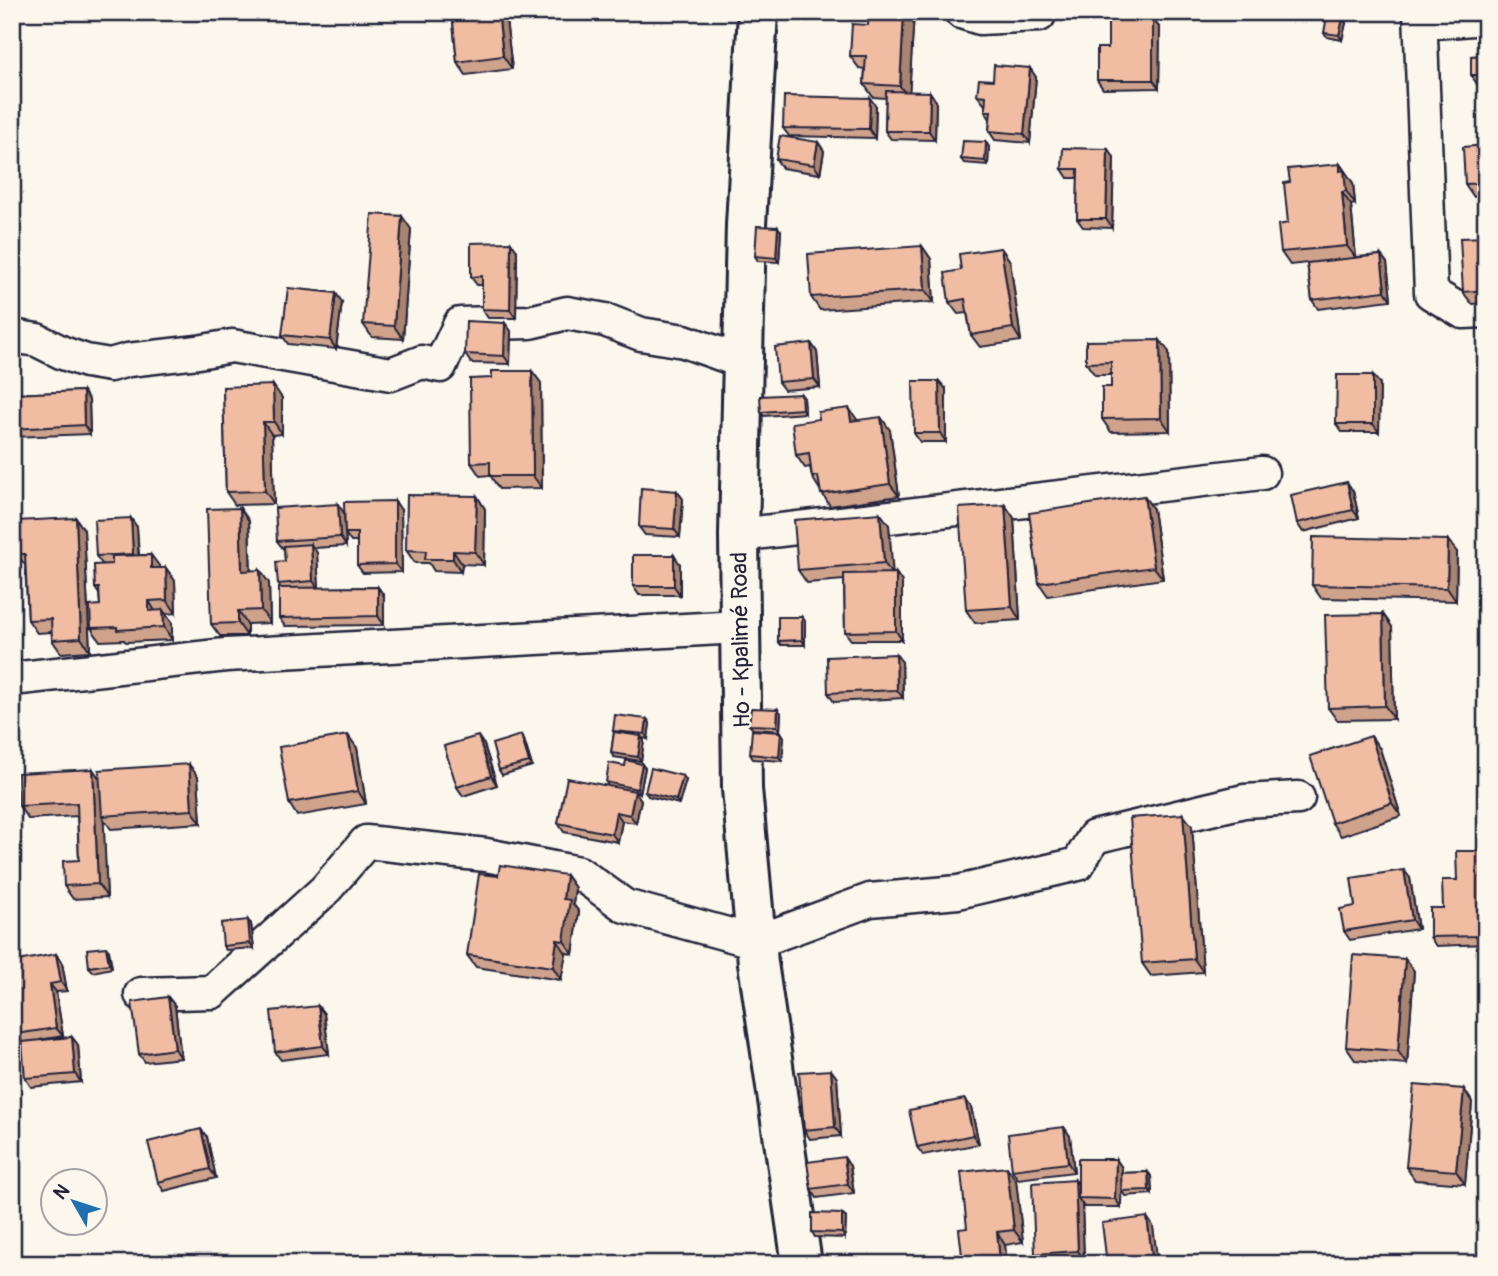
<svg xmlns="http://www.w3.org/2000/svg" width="1498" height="1276" viewBox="0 0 1498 1276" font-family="Pangolin,sans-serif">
<rect width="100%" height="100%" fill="#fbf7ec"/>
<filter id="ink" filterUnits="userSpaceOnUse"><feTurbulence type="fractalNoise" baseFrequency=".0143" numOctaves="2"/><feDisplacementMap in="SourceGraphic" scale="14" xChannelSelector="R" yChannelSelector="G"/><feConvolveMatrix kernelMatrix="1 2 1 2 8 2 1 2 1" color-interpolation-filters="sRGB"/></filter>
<g filter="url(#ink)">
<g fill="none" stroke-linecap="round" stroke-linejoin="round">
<g stroke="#22223b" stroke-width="37">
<path id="street" d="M961,12L980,18L1039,15
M1420,12L1431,293L1463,312L1486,311
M1421,23L1486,18
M12,336L37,340L63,353L86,361L110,365L128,360L198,352L232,346L391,374L422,362L440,366L460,324L530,322L567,313L605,320L641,334L684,341L743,362
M739,535L1262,473
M12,679L226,655L740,627
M141,994L212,992L325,890L366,842L486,855L579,873L625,906L756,942L870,900L958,892L1078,864L1094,837L1244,801L1298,798"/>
</g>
<g stroke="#22223b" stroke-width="44">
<path id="secondary" d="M758,12L746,225L739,535L742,789L758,963L802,1264"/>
</g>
<use href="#street" stroke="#fbf7ec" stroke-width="32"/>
<use href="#secondary" stroke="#fbf7ec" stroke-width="38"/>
</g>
<path fill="#cea28b" stroke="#22223b" stroke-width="2" d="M452,12H505L512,69L466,75L457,62Z
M914,12L909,92L936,101L935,140L891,139L885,131L886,98L873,97L864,84L865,69L859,68L850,56L868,25Z
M1172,12H1211V13L1173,14Z
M1153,20L1160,28L1159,88L1103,89L1097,80L1108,48Z
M1346,23L1342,40L1327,37L1324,33Z
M1486,41V83L1477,84L1471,75L1482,55Z
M1036,77L1030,143L995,140L989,131L990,119L985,111V104H984L977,95L993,80Z
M876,106L875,138L789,136L783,128Z
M818,142L824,151L820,174L782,168L776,159Z
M1486,145V196L1474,197L1465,184Z
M989,147L988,165L964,163L961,159Z
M1114,157L1112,228L1083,227L1077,219L1078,178H1068L1062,169Z
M1340,164L1353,183L1355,204L1351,205L1356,257L1381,255L1387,263L1391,300L1318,309L1312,300L1307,263L1290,265L1281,252L1288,223L1290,182Z
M411,229L403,339L372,337L363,324Z
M781,231L779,262L758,261L755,256Z
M1486,237V303L1472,304L1463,292Z
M922,246L931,259L934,302L820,310L811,297Z
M1001,248L1010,261L1021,341L980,347L971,335L967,313L958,314L949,302L961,270Z
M517,251L516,318H488L482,309V285H477L471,277Z
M342,302L336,349L288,344L282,335Z
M505,323L511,331L510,364L471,363L465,354Z
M811,343L817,352L820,387L784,390L778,382Z
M1169,352L1170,431L1111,432L1102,419L1111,387V375H1095L1086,363Z
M532,371L541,383L542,488L499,489L490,475L480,476L471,463L492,378Z
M1380,384L1379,432H1342L1336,424Z
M223,387L282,398V434L272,435L274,504L235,505L226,492Z
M946,389V442H920L914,433Z
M83,391L89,400L90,434L12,437V394Z
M804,398L805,413L764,416L761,412Z
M858,420L890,430L899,496L830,506L812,477L810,467L805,468L796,455Z
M677,491L683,499L680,537L645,535L639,527Z
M1353,491L1359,518L1303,532L1297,523Z
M477,496L485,509L484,565L462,564L461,572L434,571L429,563H415L406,550Z
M1005,505L1014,518L1020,620L975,623L966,610Z
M240,508L249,521L251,570L269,583L270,623L247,624V636H220L211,624Z
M1153,509L1163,579L1048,596L1039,583Z
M401,510L402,572L363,573L357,565V542H351L345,533L346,546L314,548L317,553L319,588L378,587L384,596V625L285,626L279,618L281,588L278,584L285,561L284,550L277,541L344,513L345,530Z
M880,513L889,525L892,573H896L902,582V640H851L845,632L844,580L807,583L798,570Z
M137,527L139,555H151L160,568H166L175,581L176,613L165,614L172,623V640L126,642L124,640L100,641L91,628L100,605L99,594L95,588L102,564L96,556Z
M84,530L90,651L61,653L52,640V632L37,633L28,620L25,565L17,554Z
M1457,552L1456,601L1321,598L1312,585Z
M680,564V595H639L633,586Z
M1383,614L1392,627L1394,719L1337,720L1328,708Z
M802,617L805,621V645H781L778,641Z
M902,662L903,698L834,702L828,693Z
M781,713L780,731L753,729L749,725Z
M647,719L650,723L648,739L642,738L644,741L641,761L614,757L611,753L614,732L613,731Z
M781,732L784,737L782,761L753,759L750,754Z
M521,735L524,740L532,766L502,775L499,770Z
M484,745L497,785L463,796L457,787Z
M357,748L366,804L297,816L289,803Z
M1380,749L1401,816L1341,836L1332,823Z
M625,766L645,768L640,793L635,792L641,800L636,823L622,821L618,842L564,832L558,823L608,786L606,782Z
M683,776L686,780L679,804L648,796L645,792Z
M198,777L201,823L111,829L103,818L107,897L73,899L64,886L79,860L77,816L28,819L19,806L100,779Z
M1192,826L1203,972L1151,976L1142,963Z
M1486,858V944L1436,946L1430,937L1457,880Z
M566,875L575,888L573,904L579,912L573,954L566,953L561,980L476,967L467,955L498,876Z
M1410,878L1418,929L1350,940L1344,931L1355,906Z
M251,924L254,948L226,950L223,946Z
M109,951L112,968L93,972L89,967Z
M56,954L62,963L67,991L56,992L63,1036L39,1040L72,1037L78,1045L81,1082L31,1087L25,1078L22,1042L16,1034Z
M1405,959L1414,971L1407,1064L1355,1060L1346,1047Z
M168,997L175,1006L181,1058L145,1062L139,1054Z
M318,1006L324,1014L329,1054L281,1060L275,1052Z
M831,1070L837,1078L841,1136L810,1139L804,1130Z
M1464,1089L1472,1102L1465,1184L1415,1180L1406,1167Z
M971,1107L979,1144L923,1155L917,1147Z
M1064,1127L1070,1136L1074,1172L1018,1179L1012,1170Z
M207,1137L216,1178L164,1191L158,1182Z
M1116,1159L1122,1168L1121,1173L1148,1172L1151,1176L1152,1194L1125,1196L1122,1191L1121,1185V1207H1084L1082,1204L1084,1260L1041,1262L1035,1254L1075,1180L1078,1185Z
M850,1166L854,1193L817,1198L811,1189Z
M1016,1180L1023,1242L1005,1245L1007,1264H963L967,1228Z
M846,1218L845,1238L815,1237L812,1232Z"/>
<path fill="#a88471" stroke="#22223b" stroke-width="2" d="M498,12H505L512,69L503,56Z
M904,12H914L909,99L900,86Z
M1343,19L1346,23L1342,40L1339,35Z
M1153,20L1160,28L1159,88L1153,80Z
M1030,68L1036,77L1030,143L1024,134Z
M930,92L936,101L935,140L929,131Z
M870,98L876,106L875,138L869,129Z
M818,142L824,151L820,174L814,165Z
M986,142L989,147L988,165L985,161Z
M1108,149L1114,157L1112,228L1106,219Z
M1340,164L1353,183L1355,204L1346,191L1340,171Z
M1342,192L1351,205L1356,258L1347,246Z
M402,216L411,229L403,339L394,326Z
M778,227L781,231L779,262L776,258Z
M511,242L517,251L516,318L510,310Z
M922,246L931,259L934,302L925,290Z
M1001,248L1010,261L1021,341L1013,328Z
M1381,255L1387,263L1391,300L1385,291Z
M336,293L342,302L336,349L330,340Z
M505,323L511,331L510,364L504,356Z
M1160,340L1169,352L1170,431L1161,418Z
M811,343L817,352L820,387L814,379Z
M532,371L541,383L542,488L533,476Z
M1373,375L1380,384L1379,432L1373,424Z
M939,381L946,389V442L940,433Z
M273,385L282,398V434L274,422Z
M83,391L89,400L90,434L84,425Z
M801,394L804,398L805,413L802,409Z
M849,408L858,421H851Z
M881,417L890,430L899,496L890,484Z
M263,422L272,435L274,504L265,491Z
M1347,482L1353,491L1359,518L1353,510Z
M677,491L683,499L680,537L674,529Z
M477,496L485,509L484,565L475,552Z
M1144,496L1153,509L1163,579L1154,567Z
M395,501L401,510L402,572L395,564Z
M338,504L344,513L346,546L340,537Z
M1005,505L1014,518L1020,620L1012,607Z
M240,508L249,521L251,584L242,571Z
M880,513L889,525L893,576L884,563Z
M76,518L84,530L90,651L81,638Z
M131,518L137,527L139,563L133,554Z
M1448,540L1457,552L1456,601L1447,588Z
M311,544L317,553L319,590L313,581Z
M453,551L462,564L461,572L453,559Z
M151,555L160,567V581L151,568Z
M674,555L680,564V595L674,586Z
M166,568L175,581L176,613L167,600Z
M260,570L269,583L270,623L261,610Z
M896,573L902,582V640L896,631Z
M378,587L384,596V625L378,616Z
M149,601L157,614L149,611Z
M163,610L172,623V640L164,627Z
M238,611L247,624V636L238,623Z
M1383,614L1392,627L1394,719L1385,706Z
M802,617L805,621V645L802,640Z
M896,654L902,662L903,698L897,690Z
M778,709L781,713L780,731L777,726Z
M647,719L650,723L648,739L645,734Z
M781,732L784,737L782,761L779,757Z
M348,735L357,748L366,804L358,791Z
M521,735L524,740L532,766L529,762Z
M478,736L484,745L497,785L491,776Z
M641,736L644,741L641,761L638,757Z
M1371,736L1380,749L1401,816L1392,803Z
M189,764L198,777L201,823L192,810Z
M642,764L645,768L640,793L637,789Z
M93,769L102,782L107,897L98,884Z
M683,776L686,780L679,804L676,800Z
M635,791L641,800L636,823L630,815Z
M616,812L622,821L618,842L612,834Z
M1183,814L1192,826L1203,972L1194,959Z
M1481,851L1486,858V941L1482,936Z
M1404,870L1410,878L1418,929L1412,920Z
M566,875L575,888L573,904L579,912L573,954L564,941L563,899Z
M248,920L251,924L254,948L250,943Z
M557,940L566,953L561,980L553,967Z
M106,947L109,951L112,968L109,964Z
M56,954L62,963L67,991L61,982Z
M1405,959L1414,971L1407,1064L1398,1051Z
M50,984L56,992L63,1036L56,1028Z
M168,997L175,1006L181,1058L175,1049Z
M318,1006L324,1014L329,1054L323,1046Z
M72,1037L78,1045L81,1082L75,1074Z
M831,1070L837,1078L841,1136L835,1127Z
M1464,1089L1472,1102L1465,1184L1456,1171Z
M965,1099L971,1107L979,1144L973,1135Z
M1064,1127L1070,1136L1074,1172L1068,1163Z
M201,1129L207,1137L216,1178L210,1169Z
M844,1157L850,1166L854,1193L848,1184Z
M1116,1159L1122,1168L1121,1207L1115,1199Z
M1007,1167L1016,1180L1023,1242L1014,1230Z
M1148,1172L1151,1176L1152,1194L1149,1190Z
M1075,1180L1081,1189L1078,1198L1082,1204L1084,1260L1078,1251Z
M842,1214L846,1218L845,1238L842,1233Z
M1147,1217L1153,1226L1158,1264H1153Z
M997,1232L1005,1245L1007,1264H1001L1000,1261Z"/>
<path fill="#f0bca2" stroke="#22223b" stroke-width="2" d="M452,12H498L503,56L457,62Z
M869,12H904L900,86L864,84L866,56H850L852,24L868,25Z
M1327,16L1343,19L1339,35L1324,33Z
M1108,20H1153V80H1097V48H1108Z
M1482,41H1486V75H1471V56L1482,55Z
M994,65L1030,68L1024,134L989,131L991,111H985L986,96L977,95L979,79L993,80Z
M886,91L930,92L929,131H885Z
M784,96L870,98L869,129L783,128Z
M780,136L818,142L814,165L776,159Z
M963,141L986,142L985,161L961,159Z
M1486,145V183L1465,184L1463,147Z
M1063,148L1108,149L1106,219H1077L1078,169H1062Z
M1340,164V171L1344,170L1346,191L1342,192L1347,246L1281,252L1278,225L1288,223L1284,183L1290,182L1288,169Z
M372,214L402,216L394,326L363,324Z
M757,226L778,227L776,258L755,256Z
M1486,237V290L1463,292L1460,238Z
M511,242L510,310L482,309V276L471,277V243Z
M922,246L925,290L811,297L808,254Z
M1001,248L1013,328L971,335L965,299L949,302L945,273L961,270L959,254Z
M1381,255L1385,291L1312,300L1307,263Z
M288,288L336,293L330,340L282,335Z
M466,321L505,323L504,356L465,354Z
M1160,340L1161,418L1102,419V387H1111V362L1086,363V341Z
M811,343L814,379L778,382L775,347Z
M492,371H532L533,476H490V462L471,463L470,379L492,378Z
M1337,375H1373V424H1336Z
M913,381H939L940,433H914Z
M273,385L274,422H263L265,491L226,492L223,387Z
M83,391L84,425L12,429V394Z
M801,394L802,409L761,412L760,396Z
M849,408L851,421L881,417L890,484L821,494L818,476L812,477L809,453L796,455L792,423L819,419L818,412Z
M1347,482L1353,510L1297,523L1291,495Z
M641,488L677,491L674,529L639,527Z
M407,495L477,496L475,552L453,551V559H425L426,551L406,550Z
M1144,496L1154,567L1039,583L1029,513Z
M395,501V564L357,565V533H345L344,502Z
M338,504L340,537L277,541L275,508Z
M1005,505L1012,607L966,610L959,508Z
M240,508L242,571L260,570L261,610L238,611V623L211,624L207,509Z
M880,513L884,563L798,570L794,520Z
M76,518L81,638L52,640L51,619L28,620L25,554H17L16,521Z
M131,518L133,554L96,556L94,520Z
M1313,537L1448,540L1447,588L1312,585Z
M311,544L313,581L278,584L276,562L285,561L284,546Z
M151,555V568H166L167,600L149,601V611L163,610L164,627L117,630V627L91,628L90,606L100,605L99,588H95L94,565L112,564V556Z
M633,555H674V586H633Z
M896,573V631L845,632L844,574Z
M378,587V616L279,618V588Z
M1383,614L1385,706L1328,708L1325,615Z
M778,617H802V640L778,641Z
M896,654L897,690L828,693L827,657Z
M751,708L778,709L777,726L749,725Z
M615,715L647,719L645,734L613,731Z
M752,730L781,732L779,757L750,754Z
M614,732L641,736L638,757L611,753Z
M348,735L358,791L289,803L279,747Z
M521,735L529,762L499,770L492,744Z
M478,736L491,776L457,787L444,746Z
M1371,736L1392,803L1332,823L1310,756Z
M626,760L642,764L637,789L606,782L609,763L625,766Z
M189,764L192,810L102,816L99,770Z
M651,768L683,776L676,800L645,792Z
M93,769L98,884L64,886L63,861L79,860L77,803L19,806L18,773Z
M567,778L635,791L630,815L616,812L612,834L558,823Z
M1183,814L1194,959L1142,963L1130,818Z
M1456,851H1481L1482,936L1430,937V908H1443L1442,880H1457Z
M500,865L566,875L563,899L570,900L564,941L557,940L553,967L467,955L479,874L498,876Z
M1404,870L1412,920L1344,931L1340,909L1355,906L1351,878Z
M248,920L250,943L223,946L221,923Z
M106,947L109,964L89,967L87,949Z
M56,954L61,982L50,984L56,1028L16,1034L12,1007V962Z
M1353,955L1405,959L1398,1051L1346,1047Z
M168,997L175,1049L139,1054L132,1002Z
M318,1006L323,1046L275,1052L271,1011Z
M72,1037L75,1074L25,1078L22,1042Z
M831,1070L835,1127L804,1130L799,1072Z
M1414,1085L1464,1089L1456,1171L1406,1167Z
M965,1099L973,1135L917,1147L909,1110Z
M1064,1127L1068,1163L1012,1170L1008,1134Z
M201,1129L210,1169L158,1182L148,1142Z
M844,1157L848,1184L811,1189L807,1162Z
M1078,1159H1116L1115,1199L1078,1198Z
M1007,1167L1014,1230L997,1232L1000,1261L976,1264H963L959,1229L967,1228L961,1172Z
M1148,1172L1149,1190L1122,1191L1121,1173Z
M1075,1180L1078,1251L1035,1254L1032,1183Z
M812,1213L842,1214V1233L812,1232Z
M1147,1217L1153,1264H1107L1102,1223Z"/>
</g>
<g text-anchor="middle" stroke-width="5" stroke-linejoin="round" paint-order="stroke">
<g font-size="23" fill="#22223b" stroke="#fbf7ec">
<text transform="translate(740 640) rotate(-91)" y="8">Ho - Kpalimé Road</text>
</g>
</g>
<rect width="1498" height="1276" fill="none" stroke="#fbf7ec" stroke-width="42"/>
<rect x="21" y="21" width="1456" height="1234" fill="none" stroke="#22223b" stroke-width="2.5" filter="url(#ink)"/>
<g transform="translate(74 1202) rotate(309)"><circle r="33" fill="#fbf7ec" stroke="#a4a2a5" stroke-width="2"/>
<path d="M0-5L12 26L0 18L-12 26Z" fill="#1f6fb2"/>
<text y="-10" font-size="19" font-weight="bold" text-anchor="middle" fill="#22223b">N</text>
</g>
</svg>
